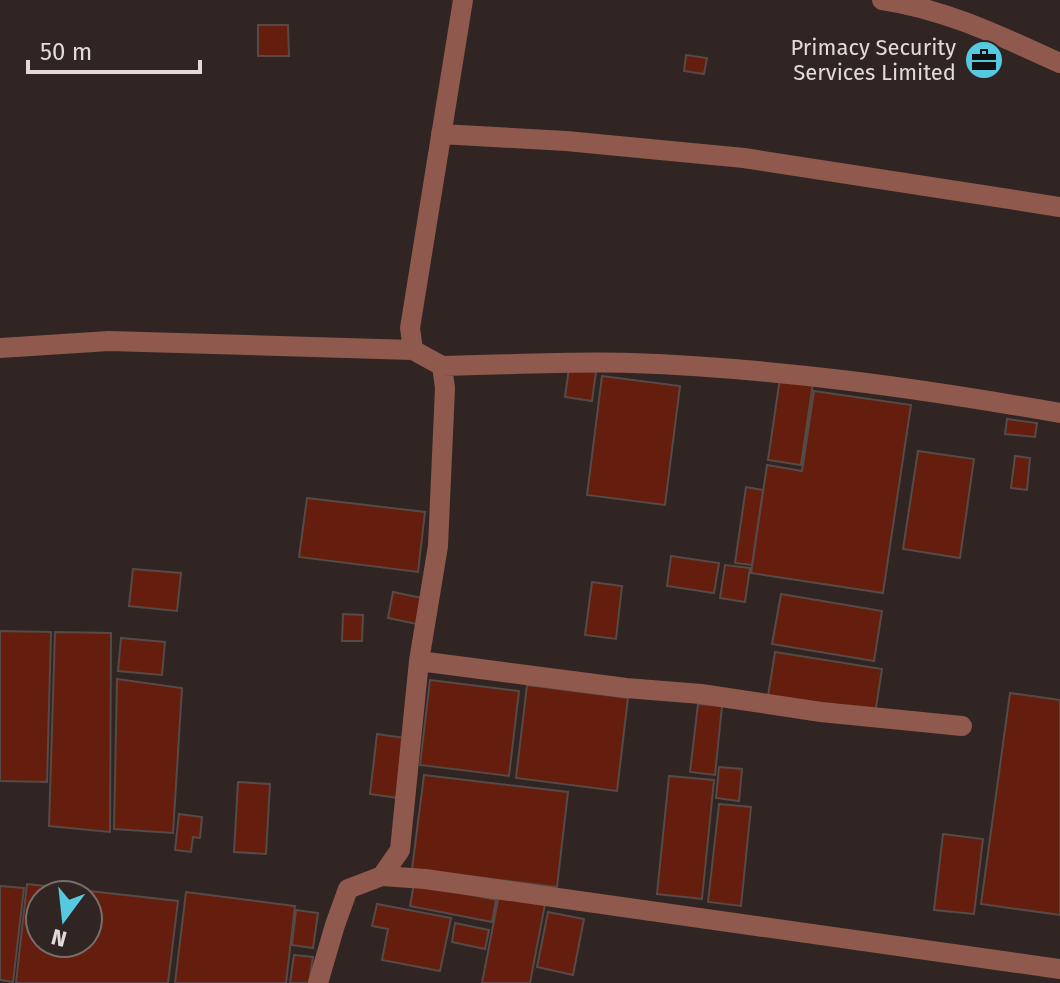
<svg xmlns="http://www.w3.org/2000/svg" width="1060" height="983" viewBox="0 0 1060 983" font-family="'Fira Sans',sans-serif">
<rect width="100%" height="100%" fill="#302523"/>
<path fill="#651d0e" stroke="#564a47" stroke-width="2" fill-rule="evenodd" d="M258,25H288L289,56H258Z
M686,55L707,58L704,74L684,71Z
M569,368L596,372L592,401L565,397Z
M602,376L680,386L665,505L587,495Z
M780,378L813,383L801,465L768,460Z
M814,391L911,405L883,593L751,573L767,465L802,471Z
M1007,419L1037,423L1035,437L1005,434Z
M918,451L974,459L960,558L903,549Z
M1015,456L1030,458L1027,490L1011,488Z
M746,487L763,490L752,565L735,563Z
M307,498L425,512L418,572L299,557Z
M671,556L719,563L714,593L667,586Z
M725,565L750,568L745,602L720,598Z
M133,569L181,573L177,611L129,606Z
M592,582L622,586L616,639L585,635Z
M393,592L422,598L417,624L388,618Z
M781,594L882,611L874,661L772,644Z
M343,614L363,615L362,641H342Z
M0,631L51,632L47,782L0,781Z
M55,632L111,633L110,832L49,826Z
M121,638L165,642L162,675L118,671Z
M775,652L882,669L875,714L768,696Z
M117,679L182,688L173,833L114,829Z
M430,680L519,691L509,776L420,765Z
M527,685L628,698L617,791L516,778Z
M1010,693L1060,700V915L981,904Z
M698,704L722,706L715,775L690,772Z
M377,734L405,738L398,798L370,794Z
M719,767L742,769L739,801L716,798Z
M424,775L568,792L557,887L412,869Z
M669,776L714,780L702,899L657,894Z
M238,782L270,784L266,854L234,852Z
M719,804L751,807L741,906L708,902Z
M179,814L202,817L200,838L193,837L191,852L175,850Z
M943,834L983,839L974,914L934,910Z
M414,883L496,900L492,922L410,906Z
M27,884L178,901L168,983H16ZM40,895H88V943H40Z
M0,886L24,888L13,982L0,980Z
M186,892L295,906L286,983H175Z
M499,895L545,904L530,983H482Z
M377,904L451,918L440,971L382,960L388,929L372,926Z
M296,910L318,913L313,948L292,945Z
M548,912L584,919L573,975L537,967Z
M455,923L489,930L485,949L452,942Z
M294,955L313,957L309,983H290Z"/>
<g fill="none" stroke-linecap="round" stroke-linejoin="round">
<path stroke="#8f594d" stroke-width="20" d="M882,0C945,9 1002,37 1060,63
M441,134L566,141L744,158L1060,207
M0,348L109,341L413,350
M442,366C505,365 568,361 631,363C775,368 918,388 1060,413
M419,661L626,688L701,694L821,712L962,726
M382,876L425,879L1060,969
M318,983L335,925L348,889L382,876L400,850L419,661L438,546L445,388L442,366L413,350L410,328L463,0"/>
</g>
<defs>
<g id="office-disc" transform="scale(2)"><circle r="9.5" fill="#56c9e1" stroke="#302523"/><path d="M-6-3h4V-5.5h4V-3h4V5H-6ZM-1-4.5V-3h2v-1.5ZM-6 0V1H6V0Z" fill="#111"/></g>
</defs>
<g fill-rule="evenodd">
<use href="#office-disc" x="984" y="60"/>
</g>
<g text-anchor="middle" stroke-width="7" stroke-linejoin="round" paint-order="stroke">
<g font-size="22" fill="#e2dbd9" stroke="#302523" text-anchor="end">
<text x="956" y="55">Primacy Security<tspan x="956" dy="25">Services Limited</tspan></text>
</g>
</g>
<g transform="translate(64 919) rotate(195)"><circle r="38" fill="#302523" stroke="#776e6c" stroke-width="2"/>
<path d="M0-6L14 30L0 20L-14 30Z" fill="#56c9e1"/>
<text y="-12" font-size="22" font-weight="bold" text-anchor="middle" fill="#e2dbd9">N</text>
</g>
<path d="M28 60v12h172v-12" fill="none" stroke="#e2dbd9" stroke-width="4"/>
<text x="40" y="60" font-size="24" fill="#e2dbd9" stroke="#302523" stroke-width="6" paint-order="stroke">50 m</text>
</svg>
